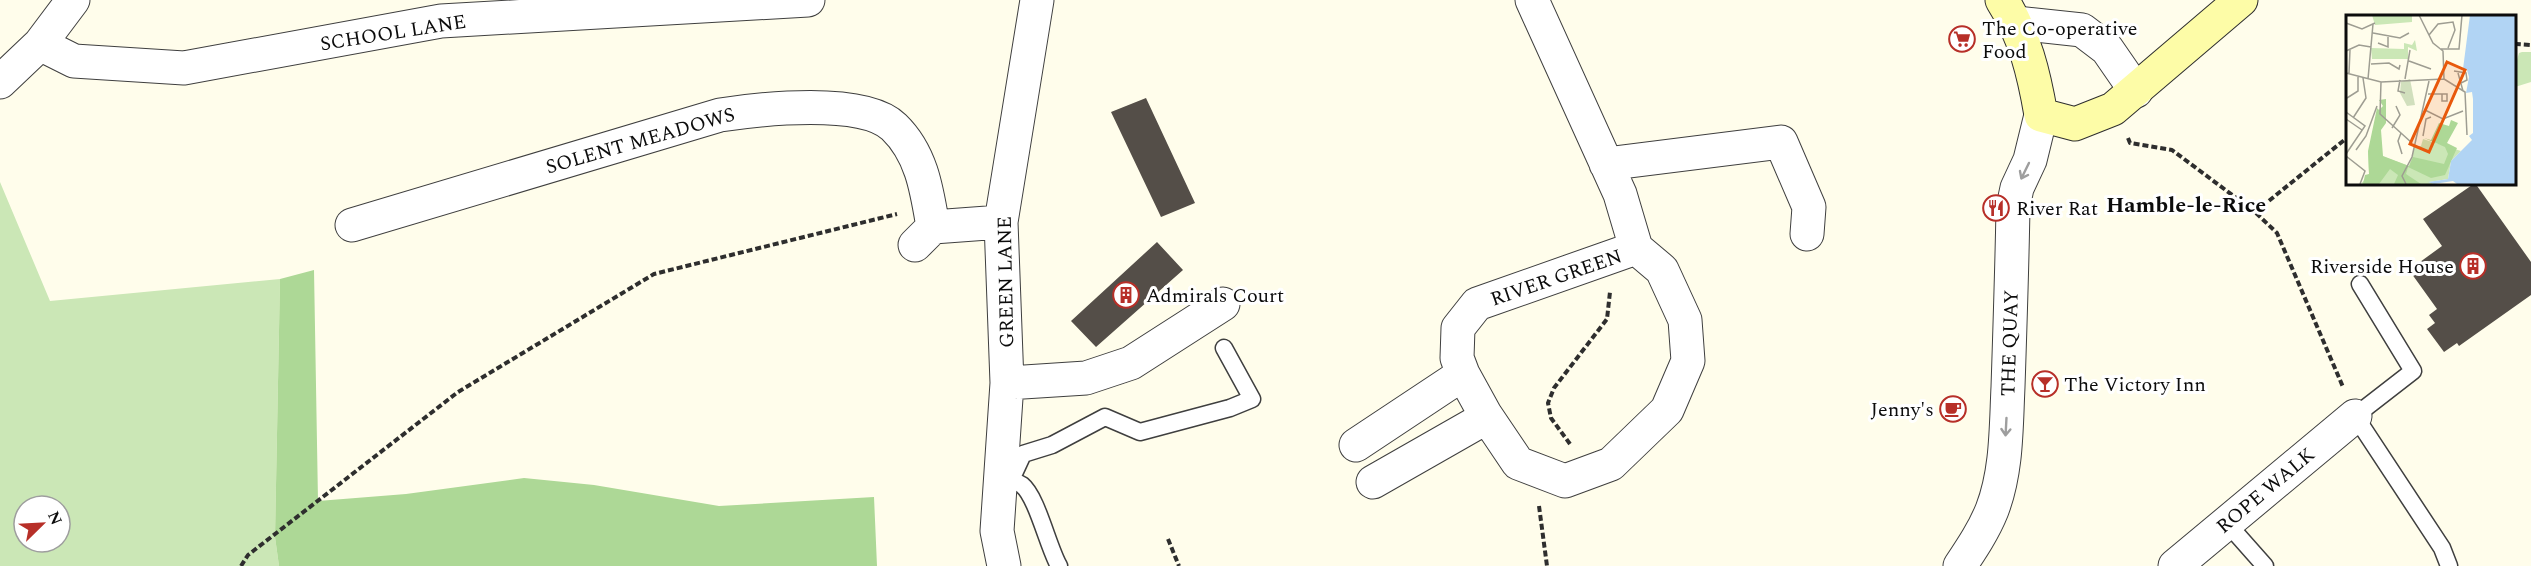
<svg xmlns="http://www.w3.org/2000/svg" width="2531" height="566" viewBox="0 0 2531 566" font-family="Spectral,serif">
<rect width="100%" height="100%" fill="#fffdeb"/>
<path fill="#cbe7b6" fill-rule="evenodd" d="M2522,52H2531V82L2515,87V67L2519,53Z
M0,182L50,301L280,279L275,537L279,566H0ZM24,506H60V542H24Z"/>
<path fill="#add896" d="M314,270L318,501L406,494L524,478L594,485L719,506L874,497L877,566H279L275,537L280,279Z"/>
<path fill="#544e48" d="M1146,98L1195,203L1161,217L1111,112Z
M2475,183L2531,262V295L2459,346L2457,343L2444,352L2427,329L2435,323L2429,315L2437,309L2409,270L2442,246L2423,219Z
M1157,242L1183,270L1096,347L1071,321Z"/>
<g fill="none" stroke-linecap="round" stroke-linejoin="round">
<g stroke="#3f3f3f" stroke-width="19">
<path id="lane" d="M2360,284L2413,371L2355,416L2442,548L2449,566
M1011,480L1023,454L1052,445L1105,417L1140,432L1230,408L1252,399L1224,348
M1000,481C1008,480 1015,480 1022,485C1037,497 1048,547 1059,566
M2226,522L2265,566"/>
</g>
<g stroke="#3f3f3f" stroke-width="35">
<path id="street" d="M1532,0L1620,194L1636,248L1662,270L1685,320L1688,361L1667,410L1611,464L1565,481L1518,463L1485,414L1463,374L1457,358L1458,328L1477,304L1636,248
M2016,23L2082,30L2107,49L2136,91
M40,44L74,61L184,68L441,21L808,0
M0,82L40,44L73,0
M1606,164L1781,142L1809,207L1807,234
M352,225L720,115C760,109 863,97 894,127C922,154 927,191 933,227
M915,245L933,227L1001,222
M1007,383L1086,378L1131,363L1223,304
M1356,445L1463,374
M1373,482L1487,417
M1004,566L997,531L1007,383L1001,222L1037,0
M1960,566C1972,548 1984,530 1992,510C2007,471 2006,428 2008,387C2010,327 2012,267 2013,207L2017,188L2030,160L2041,115
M2175,566L2355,416"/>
</g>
<g stroke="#2e2e2e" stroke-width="35">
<path id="secondary" d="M2002,0C2025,36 2034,74 2041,115L2075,124L2113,109L2241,0"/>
</g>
<path stroke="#2e2e2e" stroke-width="4" stroke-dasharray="6 3" stroke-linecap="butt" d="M2514,54L2516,44L2531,45
M2128,138L2130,143L2172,150L2255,212L2277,233L2343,387
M2255,212L2348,137
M1570,444L1551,418L1548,403L1554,388L1607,319L1610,292
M1539,506L1547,566
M1168,539L1179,566
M241,566L248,555L458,392L654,274L897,214"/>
<use href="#lane" stroke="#fff" stroke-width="16"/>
<use href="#street" stroke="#fff" stroke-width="33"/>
<use href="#secondary" stroke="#fdfca7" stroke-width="33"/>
</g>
<defs><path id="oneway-shaft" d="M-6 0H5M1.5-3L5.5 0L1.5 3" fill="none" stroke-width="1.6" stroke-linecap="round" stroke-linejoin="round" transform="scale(1.5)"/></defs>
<g stroke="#9e9e9e">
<use href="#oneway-shaft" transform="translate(2025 171) rotate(116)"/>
<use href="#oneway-shaft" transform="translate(2006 427) rotate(93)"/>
</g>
<defs>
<g id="supermarket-ring" transform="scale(1.35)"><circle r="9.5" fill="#fff" stroke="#b72f28" stroke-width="1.5"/><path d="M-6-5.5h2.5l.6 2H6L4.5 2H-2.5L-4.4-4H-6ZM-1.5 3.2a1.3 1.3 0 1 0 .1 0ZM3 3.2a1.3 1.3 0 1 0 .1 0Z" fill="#b72f28"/></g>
<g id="restaurant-ring" transform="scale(1.35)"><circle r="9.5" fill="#fff" stroke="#b72f28" stroke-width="1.5"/><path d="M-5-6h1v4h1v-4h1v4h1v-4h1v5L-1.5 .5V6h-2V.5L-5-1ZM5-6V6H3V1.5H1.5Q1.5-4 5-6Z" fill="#b72f28"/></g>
<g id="building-ring" transform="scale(1.35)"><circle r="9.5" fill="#fff" stroke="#b72f28" stroke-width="1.5"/><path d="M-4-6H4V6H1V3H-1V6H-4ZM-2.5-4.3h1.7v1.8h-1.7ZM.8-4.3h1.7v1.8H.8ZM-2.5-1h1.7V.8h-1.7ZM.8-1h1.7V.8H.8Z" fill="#b72f28"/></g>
<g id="bar-ring" transform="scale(1.35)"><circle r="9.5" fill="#fff" stroke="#b72f28" stroke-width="1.5"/><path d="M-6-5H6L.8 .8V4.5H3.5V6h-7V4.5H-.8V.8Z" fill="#b72f28"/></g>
<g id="cafe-ring" transform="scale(1.35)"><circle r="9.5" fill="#fff" stroke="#b72f28" stroke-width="1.5"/><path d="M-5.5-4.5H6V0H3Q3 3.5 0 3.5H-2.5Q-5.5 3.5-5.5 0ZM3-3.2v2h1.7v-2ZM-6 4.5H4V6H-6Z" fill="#b72f28"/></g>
</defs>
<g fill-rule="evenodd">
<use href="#supermarket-ring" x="1962" y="39"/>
<use href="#restaurant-ring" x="1996" y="208"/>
<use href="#building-ring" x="2473" y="266"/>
<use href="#building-ring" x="1126" y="295"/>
<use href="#bar-ring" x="2045" y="384"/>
<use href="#cafe-ring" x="1953" y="409"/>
</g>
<g text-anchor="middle" stroke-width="6" stroke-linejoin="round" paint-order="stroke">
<g font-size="20" fill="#0c0c0c" stroke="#fff" text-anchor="start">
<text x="1982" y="35">The Co-operative<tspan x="1982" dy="23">Food</tspan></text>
<text x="2016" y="215">River Rat</text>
<text x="2454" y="273" text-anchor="end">Riverside House</text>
<text x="1146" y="302">Admirals Court</text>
<text x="2064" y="391">The Victory Inn</text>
<text x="1934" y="416" text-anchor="end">Jenny's</text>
</g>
<g font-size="20" fill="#0c0c0c" stroke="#fff">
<text transform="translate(393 32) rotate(-9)" y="7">SCHOOL LANE</text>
<text transform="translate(640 140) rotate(-16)" y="7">SOLENT MEADOWS</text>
<text transform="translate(1556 277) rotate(-19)" y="7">RIVER GREEN</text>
<text transform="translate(1005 282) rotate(-91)" y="7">GREEN LANE</text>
<text transform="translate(2009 343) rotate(-88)" y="7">THE QUAY</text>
<text transform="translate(2265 490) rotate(-40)" y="7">ROPE WALK</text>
</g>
<g font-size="22" font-weight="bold" fill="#0c0c0c" stroke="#fff">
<text x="2186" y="212">Hamble-le-Rice</text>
</g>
</g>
<g transform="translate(2346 15)">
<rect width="170" height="170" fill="#fffdeb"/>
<path d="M26,0H66V7L29,10ZM69,25L71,36L62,32V44H26L25,33L58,34V28L66,30ZM77,124L115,136L105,146L102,164L83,167L88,169H15L23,159L22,136L63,151L69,131H75Z" fill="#cbe7b6"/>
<path d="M40,84V108L35,115L37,141L63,151L67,142L98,149L102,139L99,132L78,123L85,125L93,108L103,111L105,105L112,108L101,128L111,133L99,160L85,163L62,152L60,159L75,169H48L52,160L44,154L33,169H17L19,160L23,159L22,136L31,93L33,95L37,91L33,85Z" fill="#add896"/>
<path d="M64,64L69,90L61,91L54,78L55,67Z" fill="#d1dfbd"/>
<path d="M124,0H169V169H111L107,166L88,169L82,167L102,164L105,146L126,125L123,121L127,118V84L126,77L120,78L123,62L121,55L117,54Z" fill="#b1d4f4"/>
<path fill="none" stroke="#b1d4f4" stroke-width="3" d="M133,85L145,95L157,141L170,146"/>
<path fill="none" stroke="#9e9d92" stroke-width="1.5" d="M73,0L87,28L97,36L98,64L119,77L121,120M0,8L16,14L29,8M27,18L54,23L63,18M83,20L92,9L107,7L109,15L102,33M32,28L42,32V22M95,34H113L116,0M0,36L13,30L25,32M63,46L85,54M25,49L43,48L53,54L54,50M108,56L120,58L121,65L115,68M0,58L35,67L98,64M3,58L4,35M112,58L117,76M22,64L27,9M59,64L64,35M54,65L52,76L59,78M35,67L34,99L66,128M82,79H101V86H96V79M1,83L12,76V62M79,95L97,104L117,96M0,97L19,111L0,139M7,103L20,83L17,63M0,104L16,115M46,113L54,100L50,91M55,118L52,126L56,139M77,121L80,104L85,102M10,135L20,121L31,91M0,141L19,156L14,169M60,169L56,161L66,142L83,66"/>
<path fill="#e8590c" fill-opacity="0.15" stroke="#e8590c" stroke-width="3" d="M101,47L119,55L83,137L64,129Z"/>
<rect width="170" height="170" fill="none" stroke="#0c0c0c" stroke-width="3"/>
</g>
<g transform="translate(42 524) rotate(66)"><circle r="28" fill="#ffffff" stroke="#9e9e9e" stroke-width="1.5"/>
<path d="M0-4.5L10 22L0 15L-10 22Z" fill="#b72f28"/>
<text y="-9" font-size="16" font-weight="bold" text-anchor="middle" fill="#0c0c0c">N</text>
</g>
</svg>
